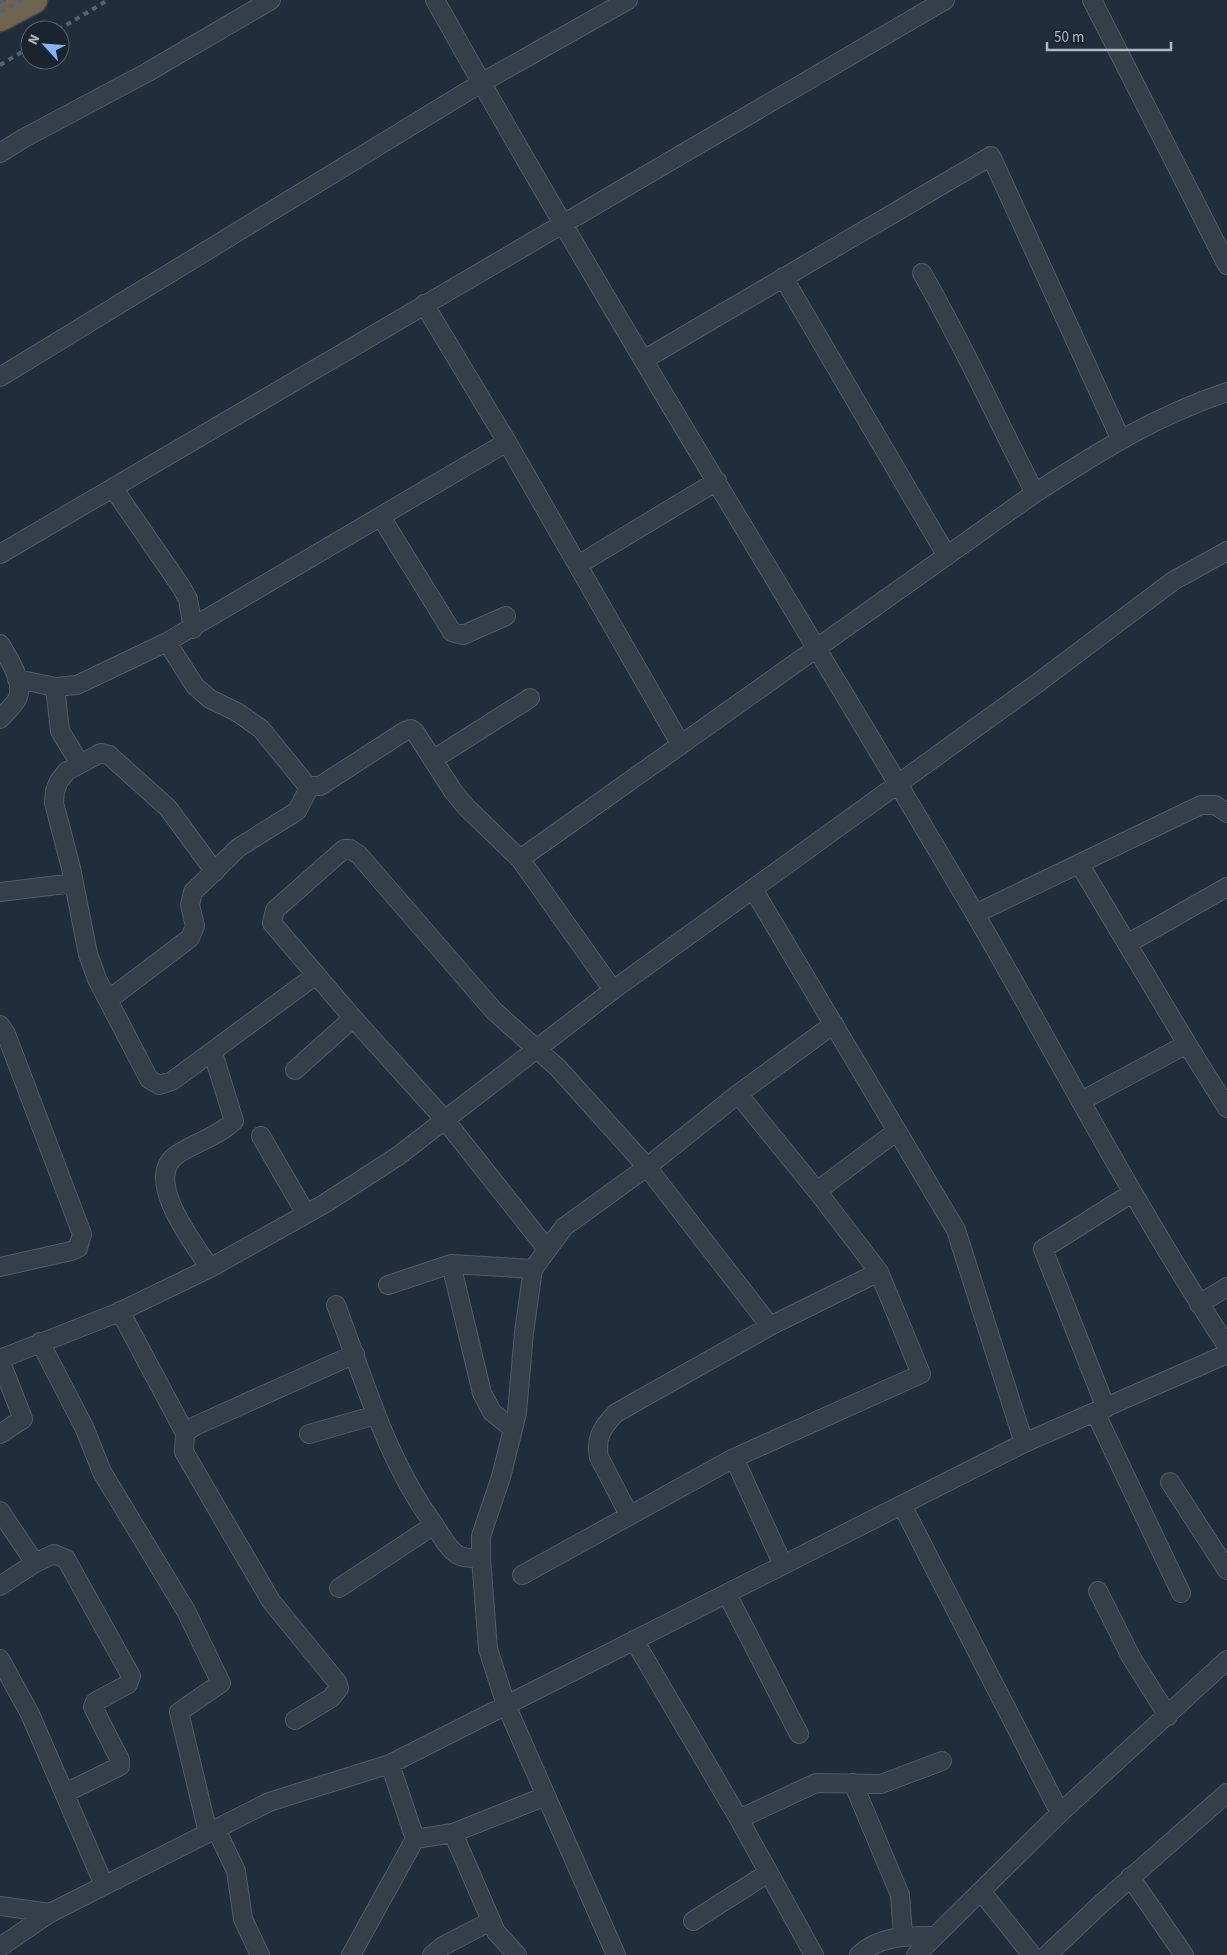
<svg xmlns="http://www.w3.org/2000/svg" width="1227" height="1955" viewBox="0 0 1227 1955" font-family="'Source Sans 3',sans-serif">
<rect width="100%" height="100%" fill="#212d3a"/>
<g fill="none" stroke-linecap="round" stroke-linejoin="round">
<g stroke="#535c68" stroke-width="20">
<path id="minor" d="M435,0C607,309 795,608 974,912C1058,1057 1135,1206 1227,1346
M1092,0L1227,265
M0,153L24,138L148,72L271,0
M922,273C963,344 997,420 1035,493
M783,277L947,556
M424,304L507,442L681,745
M645,359L991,156L1120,438
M0,377L481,83L628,0
M113,488L180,585L188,599L193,629
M381,517L452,632L463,635L506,616
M0,554L945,0
M578,565L717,481
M167,642L195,686L210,699L237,712L261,729L305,783L310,786H320L405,731L411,729L415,732L453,791L466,807L520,859L613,990
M0,644C8,657 24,681 18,697C16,704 5,713 0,719
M17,679L55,687L77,685L167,642L507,442
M55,687L60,731L80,764
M434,759L530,698
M520,859L1035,493C1100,451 1153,417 1227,392
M1080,865L1187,1044
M215,872L168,808L109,755L101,753L97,755L67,771L59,781L55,791L54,803L71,868L88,954L97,979L149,1079L159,1085L172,1081L316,975
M753,889L956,1230L1024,1443
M0,892L74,883
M975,914L1201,805H1215L1227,813
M1127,944L1227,887
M108,1000L190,938L195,926L190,905L193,892L238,848L297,811L310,786
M0,1025L6,1034L82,1234L78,1248L71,1251L0,1267
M295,1070L353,1018
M738,1094L647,1167L770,1326
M1081,1101L1187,1044L1227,1108
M261,1136L306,1214
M817,1191L738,1094L834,1024
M547,1249L445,1120L353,1018L272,923L275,910L344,849H350L359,855L494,1011L558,1068L647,1167L564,1227L533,1269L524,1332L517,1413L501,1477L481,1536V1558L488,1649L506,1705L616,1955
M451,1264L482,1393L492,1412L513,1429
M210,1268C194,1244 141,1177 178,1154C195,1143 220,1135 234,1121L213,1053
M388,1285L451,1264L533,1269
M1199,1304L1227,1287
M336,1305C365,1381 386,1460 435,1526C441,1535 448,1549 458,1555C465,1559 474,1558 481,1558
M120,1311L185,1433
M40,1342L84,1427L102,1472L186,1611L221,1683L179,1712L208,1833
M0,1359L117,1313L210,1268L324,1204L398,1156L613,990L1039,682L1173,581L1227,551
M0,1360L23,1419L0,1434
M1106,1408L1043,1249L1132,1193
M1095,1412L1181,1593
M309,1434L376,1415
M1170,1482L1227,1570
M902,1505L1060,1813
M0,1511L35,1563L0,1586
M629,1515L599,1457C595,1438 603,1426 616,1413L770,1326L879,1272
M35,1563L54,1554L66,1559L131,1676L128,1684L95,1702L93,1707L120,1760V1766L65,1793
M783,1565L734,1458L921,1374L879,1272L817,1191L897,1131
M522,1575L734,1458
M339,1588L434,1525
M1098,1591L1131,1657L1168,1716
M727,1594L799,1734
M634,1640L739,1819L814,1955
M0,1659L30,1714L104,1885
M295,1720L331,1698L339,1688L337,1682L271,1601L184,1452L185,1433L195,1426L355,1354
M390,1764L415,1839L453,1833L496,1932L517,1955
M853,1783L900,1895L903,1936
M739,1819L816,1783L881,1784L942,1761
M216,1829L236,1871L243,1919L260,1955
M453,1833L546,1796
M1130,1877L1184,1955
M981,1891L1032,1955
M0,1906L50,1913
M693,1921L768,1873
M0,1947L50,1913L269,1802L390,1764L1024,1443L1227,1354
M351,1955L415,1839
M432,1955L443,1946L491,1921
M859,1955C880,1935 908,1936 935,1936
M916,1955L1060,1813L1227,1660
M1047,1955L1102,1903L1227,1793"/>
</g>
<g stroke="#404955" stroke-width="29">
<path id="highway" d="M0,18L34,0"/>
</g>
<use href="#minor" stroke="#353f4a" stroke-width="18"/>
<use href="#highway" stroke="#706352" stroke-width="26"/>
<path stroke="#576371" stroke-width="4" stroke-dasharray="5 5" stroke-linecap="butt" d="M0,2L4,0
M0,12L22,0
M58,30L108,0
M0,65L30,47"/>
</g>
<g transform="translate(45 45) rotate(296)"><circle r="24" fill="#1a242f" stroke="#56606b"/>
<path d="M0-4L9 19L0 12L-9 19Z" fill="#83b5f8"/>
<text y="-8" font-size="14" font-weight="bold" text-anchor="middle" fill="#b0b9c6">N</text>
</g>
<path d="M1047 42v8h124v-8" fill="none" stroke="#b0b9c6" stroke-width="2.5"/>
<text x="1054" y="42" font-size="15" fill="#b0b9c6" stroke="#1a242f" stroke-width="4" paint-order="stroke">50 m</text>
</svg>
